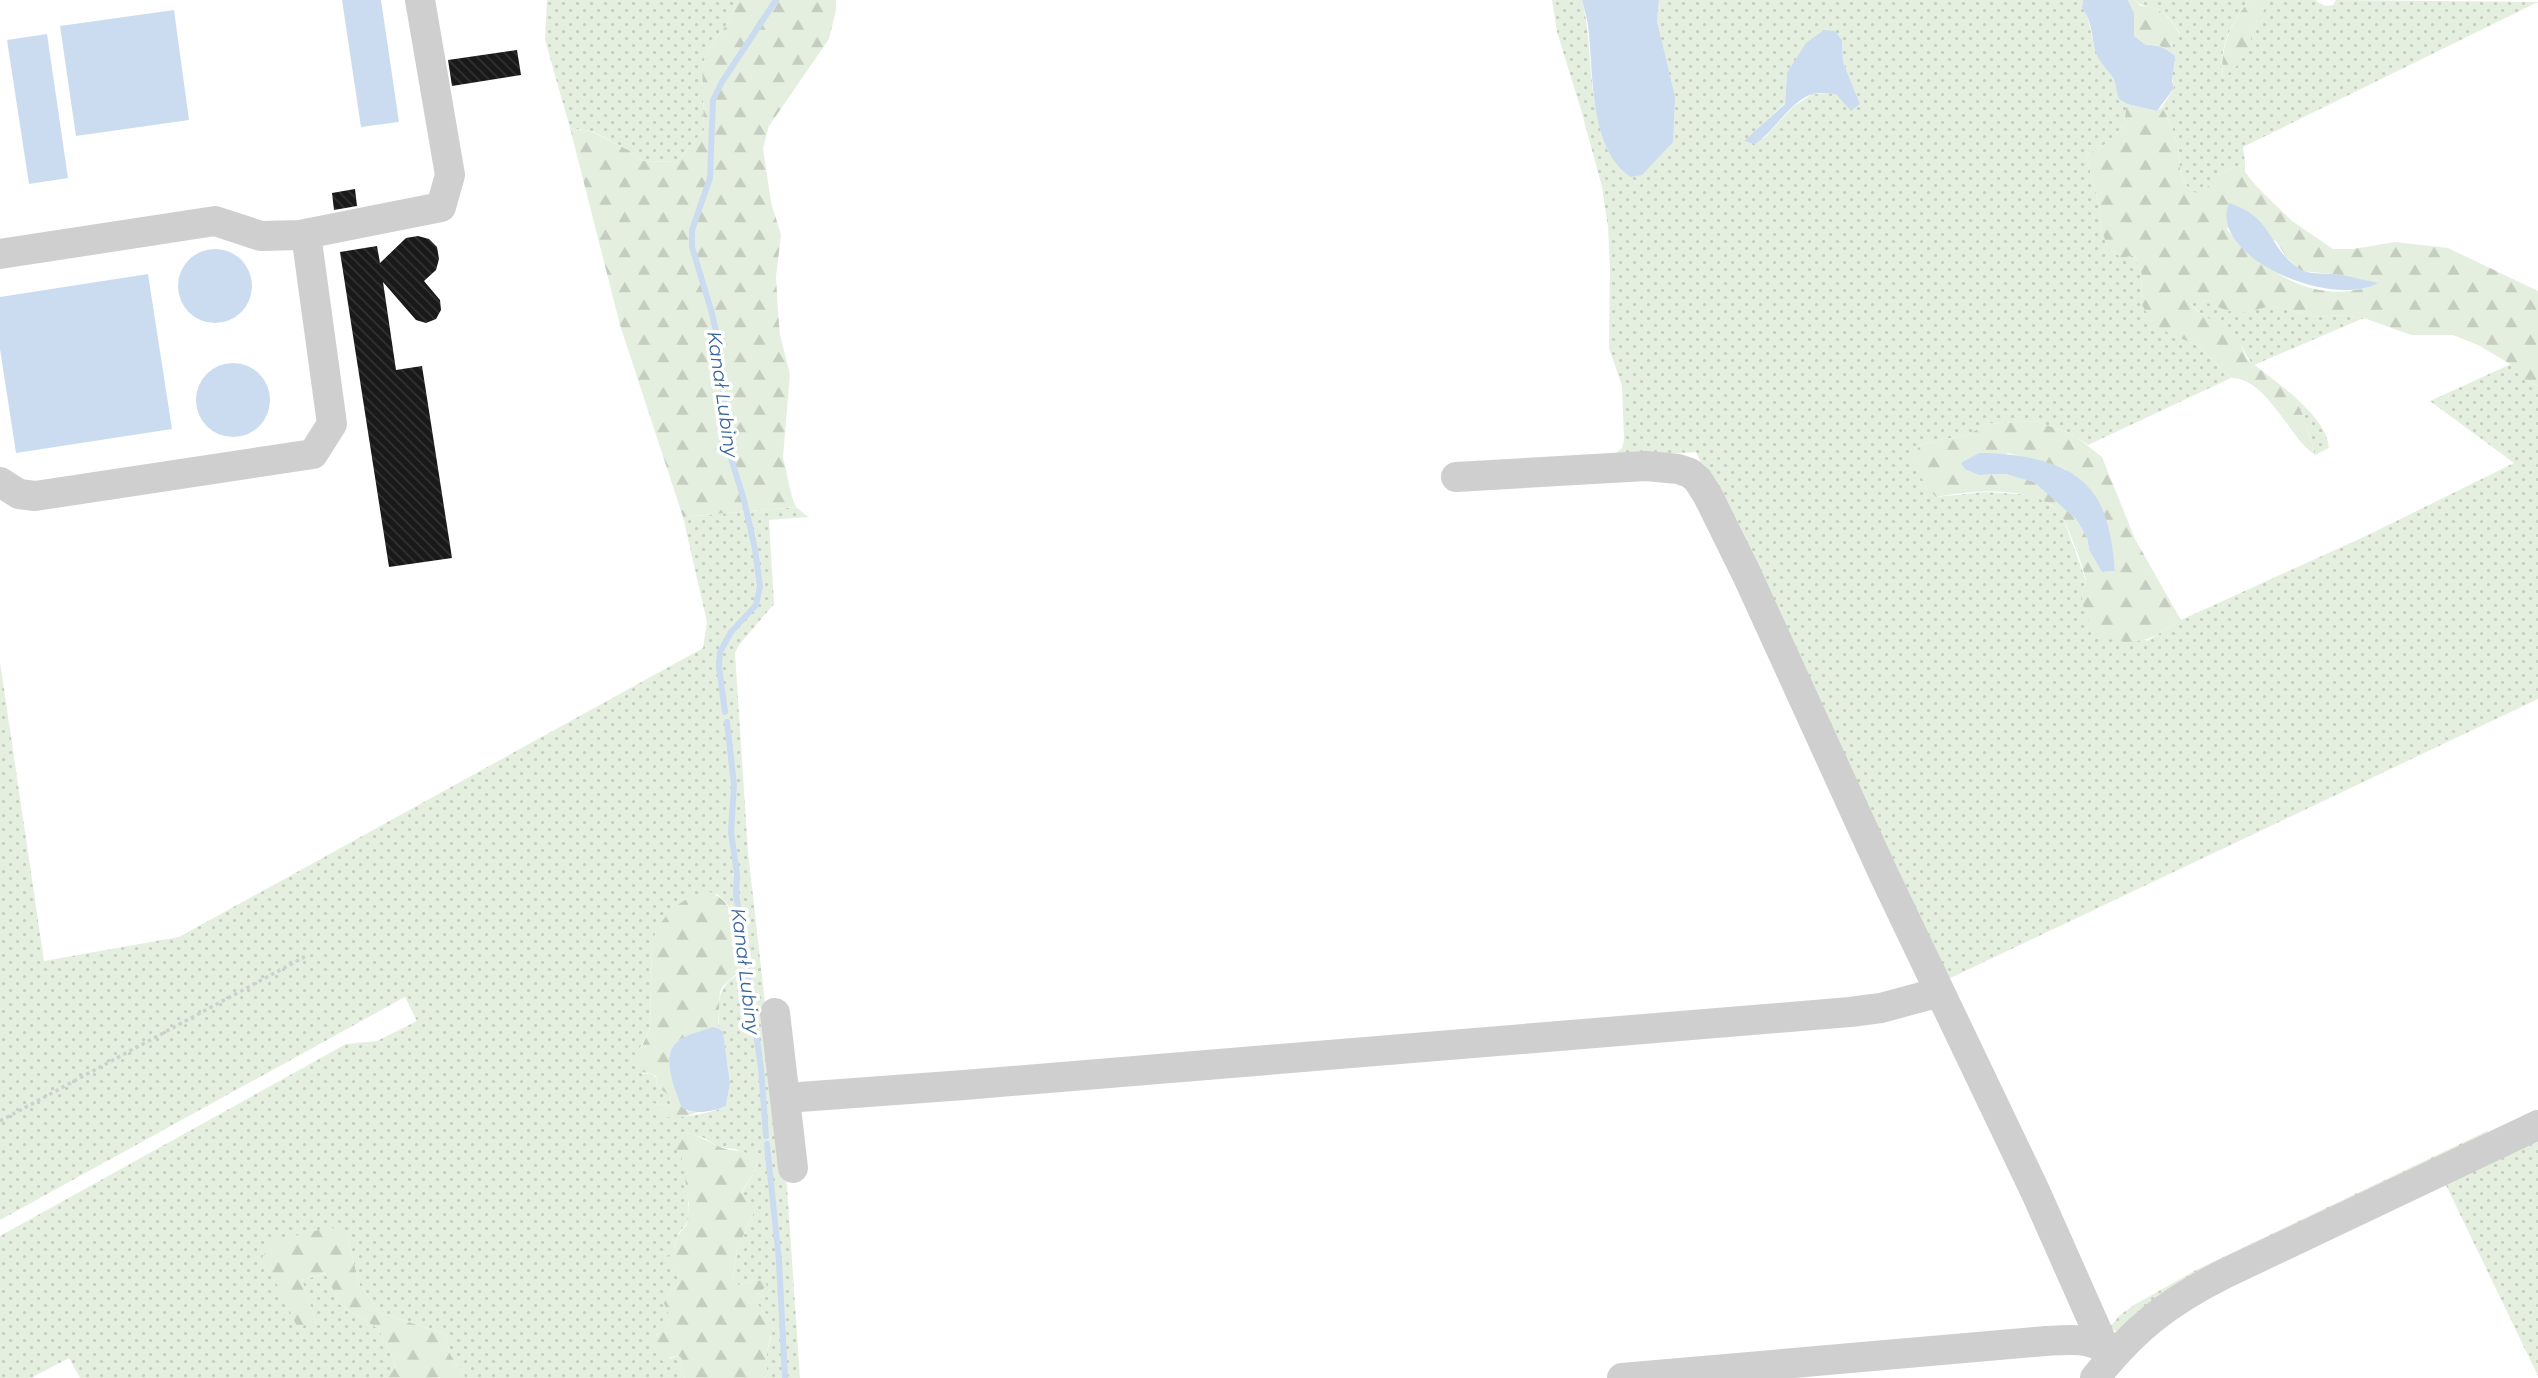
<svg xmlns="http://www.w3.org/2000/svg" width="2538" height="1378" viewBox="0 0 2538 1378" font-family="Montserrat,sans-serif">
<defs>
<pattern id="grass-dots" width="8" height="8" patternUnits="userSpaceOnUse" patternTransform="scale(1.75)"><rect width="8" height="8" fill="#e5efdf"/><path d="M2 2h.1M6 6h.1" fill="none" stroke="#c5cdc0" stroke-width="1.8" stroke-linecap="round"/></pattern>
<pattern id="forest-firs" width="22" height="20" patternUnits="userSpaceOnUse" patternTransform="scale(1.75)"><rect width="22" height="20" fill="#e5efdf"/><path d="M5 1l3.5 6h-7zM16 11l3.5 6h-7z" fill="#c5cdc0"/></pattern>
<pattern id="building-back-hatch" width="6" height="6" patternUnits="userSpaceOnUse" patternTransform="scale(1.75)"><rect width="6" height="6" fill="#191919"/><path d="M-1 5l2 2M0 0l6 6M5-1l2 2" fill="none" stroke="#323232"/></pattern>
</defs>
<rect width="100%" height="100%" fill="#fff"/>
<path fill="url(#grass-dots)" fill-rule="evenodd" d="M547,0H738L727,24L708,49L702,67L704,130L677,162L644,161L630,151L592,131L570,128L545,40Z
M1552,0H1582C1589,27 1589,54 1592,82C1594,106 1601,128 1608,151L1674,97L1657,21L1659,0H2083L2082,4C2091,20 2090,37 2097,53C2102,63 2110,72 2115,82C2118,88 2117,93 2119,99L2127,104C2125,110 2126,116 2124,121C2120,136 2099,149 2086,155L2100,209L2101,229L2108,248L2122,258L2135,255L2142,275L2141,303L2172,335L2197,345L2231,378L2088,445L2074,435L2035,421L1985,424L1967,436L1942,439L1919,446L1913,459L1936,497L1985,492L2035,495L2061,512L2086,581L2082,595L2147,641L2181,620L2368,535L2514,463L2430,401L2511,364L2525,380L2538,386V699L1944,981L1696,452L1610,458L1622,448L1624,440L1622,386L1609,348L1610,267L1608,227L1602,187L1582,113L1557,32ZM1842,40L1843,62L1860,104L1836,93L1812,94L1793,107L1764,138L1745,141L1785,103L1787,73Z
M2135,0H2251C2232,19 2217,51 2223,78C2246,57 2244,51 2255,25C2259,16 2265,8 2270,0H2315L2325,6L2333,5L2336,0L2538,2L2243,147L2245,163L2219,174L2200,196C2175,183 2182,166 2177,143C2174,130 2168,118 2162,107L2174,88C2169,71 2178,61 2171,40L2180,34C2175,24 2166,13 2156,9C2147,6 2142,7 2135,0Z
M2189,295L2228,311L2271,306L2317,317L2340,315L2364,318L2254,365C2246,358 2245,349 2238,342C2223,327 2203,318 2189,302Z
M2293,395C2308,410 2327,426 2329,448L2315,455L2304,417Z
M796,507L808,517L769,520L774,604L739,645L735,653L748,852L775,1091L786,1172L800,1378H764L767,1375V1351L771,1337L770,1318L756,1303V1297L764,1289L755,1280L739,1285L733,1280L737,1249L755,1210L749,1201L741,1194L757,1167L756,1160L736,1149L718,1147L704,1138L683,1132L678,1135C677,1150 679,1148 683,1161C686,1172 690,1209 688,1220C686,1226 682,1228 679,1233C674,1243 673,1255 674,1265L678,1269L679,1283L667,1296C670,1312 674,1327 656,1335L670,1359L678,1355L682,1359L681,1372L685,1378H466L450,1354L445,1334L381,1313L360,1286L347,1237L261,1260L281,1289L298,1328L315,1319L302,1280L327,1273L339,1304L379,1329L396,1366L388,1378H80L69,1358L31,1378H0V1236L346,1044L377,1041L417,1021L405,997L0,1220V662L44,961L179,937L703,648L707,622L683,517ZM717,894C743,914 741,947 736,976C713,991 722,1004 718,1028L723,1033L730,1082L726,1106C713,1113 678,1120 664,1115L658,1104L666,1106L670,1104L671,1097L657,1086L656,1077L650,1073L642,1074L640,1048L650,1029L652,943L664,919L677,906L686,899Z
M2487,1131L2500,1154L2538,1137V1376L2443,1179L2118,1332L2109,1328L2120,1315L2134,1305L2196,1270Z"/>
<path fill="url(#forest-firs)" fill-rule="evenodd" d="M738,0H836V10L829,39L769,126L763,148L771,202L781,235L776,277L778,312L780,335L790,374L783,457L792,497L796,507L683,517L620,325L570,128L591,131L630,151L644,161L677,162L704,130L702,67L708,49L727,24Z
M2128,0H2135L2141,6C2159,5 2173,20 2180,35L2171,41L2175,56C2165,47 2159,44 2146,45L2134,36V13Z
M2251,0H2270L2255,25L2250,43L2238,65L2223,78C2219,50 2231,20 2251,0Z
M2127,104L2157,111L2162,107C2168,118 2174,130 2177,143C2182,166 2175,184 2200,195L2219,174L2245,163V172L2257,187L2292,221L2333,249H2353L2395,242L2448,248L2538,291V386L2525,380L2510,364L2480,346L2453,335H2411L2364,318L2340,315L2317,317L2271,306L2242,313L2228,311L2190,296L2189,302L2197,311L2232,333L2240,343L2247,359L2293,395L2304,417L2315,455C2287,435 2267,378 2231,378L2197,345L2172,335L2153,324L2141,303L2142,275L2135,255L2122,258L2108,248L2101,229L2100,209L2086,155C2099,149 2120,136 2124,121C2126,116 2125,110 2127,104ZM2226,228L2276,241L2286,257L2300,271L2334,274L2376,283C2368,289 2360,289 2350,291C2302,297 2254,264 2226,228Z
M2035,421L2074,435L2102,457L2135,539L2181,620C2155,636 2144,646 2113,640C2094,636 2082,614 2082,595C2082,590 2086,585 2086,580C2085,571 2064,516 2059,511C2031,485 1971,490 1936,497L1925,485L1913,459L1919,446L1942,439L1967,436L1985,424ZM2008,453L2065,469L2109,529L2115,571L2102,572L2089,550L2087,537L2076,519L2058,501L2034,482L2020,477L2006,474L1979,475Z
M707,891C738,900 741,940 743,968L723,986L720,992L718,1028C710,1027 704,1031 697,1033C690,1035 681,1038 676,1043C659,1058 677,1096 687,1111L698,1112C683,1119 662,1121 649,1108V1102L666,1106L670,1104L671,1097L657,1086L656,1076L650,1073L637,1072L634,1061L636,1047L641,1048L650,1029L652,943C659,917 681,897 707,891Z
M682,1132C697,1134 707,1142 720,1147C733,1153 746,1147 756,1160L757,1167L741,1193L753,1205L755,1210L737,1249L733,1279L739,1285L755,1280L764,1281L767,1285L756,1297V1303L770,1318L773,1328L767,1351V1375L764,1378H685L681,1372L682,1359L678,1355L662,1361L652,1348V1339C669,1325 674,1325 664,1303L667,1296L679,1283L678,1269L674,1265L663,1263V1257L673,1256L677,1237L687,1224L689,1205L682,1158L677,1150L675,1141L678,1135Z
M331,1227L347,1237L360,1286L381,1313L445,1334L450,1354L466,1378H388L396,1366L379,1329L339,1304L326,1273L302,1280L315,1319L298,1329L280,1289L261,1260L270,1242Z"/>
<path fill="#cbdcf0" d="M342,0H381L399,122L361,127Z
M1582,0H1659L1657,21L1675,97L1673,142L1642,175L1631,177C1588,149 1594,71 1588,26C1587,17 1584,9 1582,0Z
M2083,0H2128L2134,13V36L2146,45C2159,45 2165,47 2175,56L2172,81L2174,88L2157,111L2127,104L2119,99C2116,91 2117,85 2113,78C2108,70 2100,63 2097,55C2091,39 2093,21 2082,8Z
M174,10L189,120L76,136L60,26Z
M1824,30L1835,31L1842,40L1843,62L1860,104L1851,111L1836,94C1829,94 1820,92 1813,94C1792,99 1774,132 1755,144L1744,141L1785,104L1787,73L1806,43Z
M47,34L68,178L29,184L7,40Z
M2229,203C2274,218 2267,246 2298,268C2307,275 2324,273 2335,274C2349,276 2364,280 2378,283C2331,310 2207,256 2229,203Z
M178 286a37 37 0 1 1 74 0a37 37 0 1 1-74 0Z
M148,274L172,429L16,453L0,349V297Z
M196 400a37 37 0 1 1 74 0a37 37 0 1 1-74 0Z
M1979,453C2020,453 2078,461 2099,502C2110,523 2113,548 2115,571L2102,572L2089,550L2087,537L2076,519L2034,482L2006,474L1979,475L1965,469L1961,463Z
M712,1027L718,1028L723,1032L730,1083L726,1106C713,1112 694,1115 682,1108C676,1092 660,1057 676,1043C685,1034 701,1032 712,1027Z"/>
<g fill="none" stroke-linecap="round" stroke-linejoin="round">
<path stroke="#cbdcf0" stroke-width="6" d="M725,712L719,667L720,652L731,632L756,605L760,586L755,549L744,500L730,455L725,426L721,352L711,310L692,247V230L710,178L713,100L722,82L776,0
M727,722L734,785L731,832L737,874L736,893L761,1068L766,1136
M767,1144L779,1261L785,1378"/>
</g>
<path fill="url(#building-back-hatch)" d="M517,50L521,75L452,86L448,60Z
M355,189L357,206L334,210L332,193Z
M418,236L429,239L437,247L439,259L436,270L424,281L440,300L441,310L436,319L426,323L416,320L383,282L396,370L422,366L452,558L389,567L340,252L377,246L380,263L406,238Z"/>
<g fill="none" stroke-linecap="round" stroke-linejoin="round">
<path stroke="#cfcfcf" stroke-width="3.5" stroke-dasharray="3.5 3.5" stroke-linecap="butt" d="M0,1121L306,956"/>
<path stroke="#cfcfcf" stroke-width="30" d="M0,254L215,221L261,236L300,235L441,207L450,175L420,0
M1456,477L1646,466L1678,469L1690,473L1698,480L1708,496L1747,575L1884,875L2036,1193L2110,1360
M0,482L19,494L35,496L313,454L332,424L306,234
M775,1013L793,1168
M786,1098L964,1085L1850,1012L1881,1008L1940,992
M1622,1378L2046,1341C2066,1340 2088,1337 2105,1349
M2095,1378C2134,1329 2168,1302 2224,1274L2538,1125"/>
</g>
<g text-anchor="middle" stroke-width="7" stroke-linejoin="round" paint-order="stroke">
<g font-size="19" font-style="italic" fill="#37659c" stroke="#fff">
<text transform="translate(723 394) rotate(82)" y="7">Kanał Lubiny</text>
<text transform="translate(746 971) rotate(83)" y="7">Kanał Lubiny</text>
</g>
</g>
</svg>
